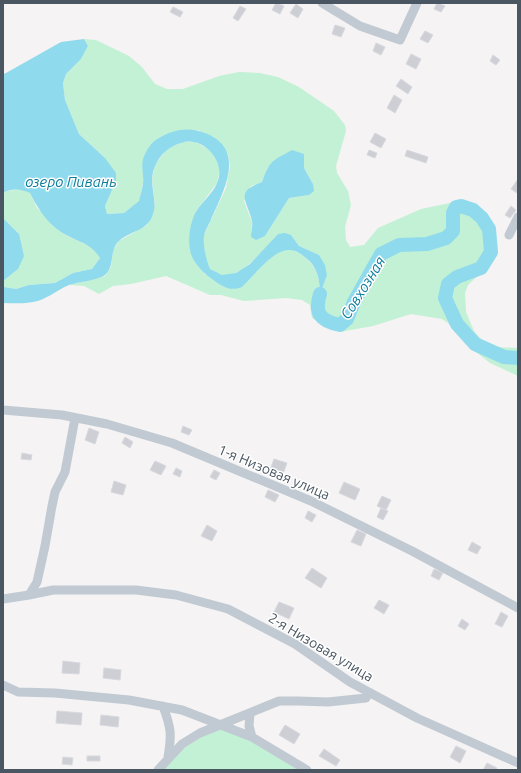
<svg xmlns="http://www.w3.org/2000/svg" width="521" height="773" viewBox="0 0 521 773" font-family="Ubuntu,sans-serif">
<rect width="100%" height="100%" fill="#f5f3f3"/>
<path fill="#c3f1d5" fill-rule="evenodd" d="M84,39L96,40L129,56L142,67L155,84L167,89H183L219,76L239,72L260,73L278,77L299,87L334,111L345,125L346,131L336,166L337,173L348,191L351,205L345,227L346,240L350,247L364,245L378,228L421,209L450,203L470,202L485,216L492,230L495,253L486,268L468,285L465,293L466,312L474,331L482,340L495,347L518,348V376L490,363L471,348L448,323L442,319L411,314L373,326L340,332L322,324L312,318L310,305L302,300L286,298L244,301L221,295H210L166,276L131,284L113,286L99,294L84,286L69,285L105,276L111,267L113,250L119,241L147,225L155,204L152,180L155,164L168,148L183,142H195L210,150L216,158L220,170L217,183L196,211L204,274L242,287C253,276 273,249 289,249C295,250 300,254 305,257C316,266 320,279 320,292L327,275L319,255L299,246L291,235L278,234C266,247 240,280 221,275C217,274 213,271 210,269L204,252V235L226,188L230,166L228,154L198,130L143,159V183L139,202L124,213L107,214L105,206L116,181L105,158L79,134L65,100L63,83L66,74L81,59L88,46ZM304,154V168L313,184L309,195L289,198L265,236L251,237L252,222L244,201L251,186L262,182L268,167Z
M22,189L30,193L37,208L67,236L92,247L100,258L92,269L73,273L55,283L29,285L16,289L4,287L3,281L18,269L19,234L3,218V193L7,191Z
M222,725L307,770H158L168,757Z"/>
<path fill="#90daee" d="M84,39L88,46L81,59L66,74L63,83L65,100L79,134L105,158L116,173V181L105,206L107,214L124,213L139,201C140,196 142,190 143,184C144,176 141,167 143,159C145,152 152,141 159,138C175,129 188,127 205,133C246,149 225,188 212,217C210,223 205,230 204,236C203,248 206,258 210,269L222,275L236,273L250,264L278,234L285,233L291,235L299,246L319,255L325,265L327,275L320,294C320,280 317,266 306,258C301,254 296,250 290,250C274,248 253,277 242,287C229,292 222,286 212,279C204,274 194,263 191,254C187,241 190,221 197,210C203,201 213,193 217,183C227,162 203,135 181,143C164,148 153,162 152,180C152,192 157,203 153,214C147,232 131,230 119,241C109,250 115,265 106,274C101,280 77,282 69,285C57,290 46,300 33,302C24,304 13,303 3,303V283L4,287L16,289L29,285L55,283L73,273L92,269L100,258C90,243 83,244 68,236C50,227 39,211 30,193C21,189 12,188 3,193V74L6,73L61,42Z
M292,150L304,154V168L313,184L314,191L309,195L289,198L265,236L256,240L251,237C251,232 253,226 252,221C247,200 234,192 262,182C270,160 272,161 292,150Z
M3,218L19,234L24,256L18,269L3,281Z"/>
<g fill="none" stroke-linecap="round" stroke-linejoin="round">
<path stroke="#90daee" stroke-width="14" d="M320,294C314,313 320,321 340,325L347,319L354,302L381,254L399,245L427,244L446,238L453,231V213L456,207L461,206L473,210L482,218L489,229L491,252L481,268L457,277L448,284L445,298L457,324L475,344L504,357L518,358"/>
</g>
<path fill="#cdcfd5" stroke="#d7d9de" d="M276,3L284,6L280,14L272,10Z
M437,3L445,6L441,12L434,9Z
M296,4L303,9L298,18L290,13Z
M240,6L246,9L238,21L233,18Z
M173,7L183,12L180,17L170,12Z
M335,25L345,28L341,37L332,34Z
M425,31L433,35L428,43L420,39Z
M376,43L385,47L381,55L373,51Z
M411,54L421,59L416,69L406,64Z
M493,55L500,60L496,65L490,61Z
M401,79L412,87L408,94L396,86Z
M394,95L402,100L395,113L387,108Z
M375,133L386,139L381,148L370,142Z
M369,150L377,153L375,158L367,155Z
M407,150L428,157L426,163L405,156Z
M518,179V191L517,193L511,189Z
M511,206L516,210L510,218L505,215Z
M183,426L192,430L189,435L181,432Z
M89,428L99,432L95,444L85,440Z
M125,437L133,442L130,448L122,443Z
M22,453L32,455L31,460L21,459Z
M274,459L287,463L283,474L270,470Z
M155,461L166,466L161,475L150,470Z
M176,468L182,471L180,477L173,474Z
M214,470L220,473L216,480L210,477Z
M114,481L126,485L123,495L111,492Z
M344,482L360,489L355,500L339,493Z
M268,490L279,495L275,502L265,497Z
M382,496L391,500L386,510L377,506Z
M381,508L388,511L383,520L377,517Z
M308,511L316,515L312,522L305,518Z
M207,525L217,531L212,541L201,536Z
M357,530L366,534L361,546L351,542Z
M472,542L481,547L477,554L468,550Z
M312,568L327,578L321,588L305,578Z
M434,569L443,573L439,580L431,576Z
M379,600L389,605L384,614L374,608Z
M279,602L294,608L289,619L274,612Z
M501,612L508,616L502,627L495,624Z
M462,619L469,624L465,630L458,626Z
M63,661L80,663L79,674L62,673Z
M104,668L121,670L120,680L103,678Z
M57,711L82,713L81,725L56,723Z
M101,715L119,717L118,727L100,725Z
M285,725L300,734L294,744L279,735Z
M456,746L466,751L460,763L450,757Z
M324,749L340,760L336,766L319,756Z
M87,756H100V761H87Z
M63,757L73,758L72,765L62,764Z
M487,763L497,768L496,770H483Z"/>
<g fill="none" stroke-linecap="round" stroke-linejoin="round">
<path stroke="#c1cad2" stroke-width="9" d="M322,3L360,26L400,40L417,3
M509,235L518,217
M3,410L62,415L107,424L172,443L311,501L412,551L518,608
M29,595L53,590H136L176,595L228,609L295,644L350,682L417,718L518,763
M3,599L29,595L37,582L45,546L52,506L55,492L65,472L75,418
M3,685L18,692L55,693L129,700L182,710L252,737L307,770
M163,706C171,728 172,734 168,757
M250,714L249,726L252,737
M158,770L182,744L200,733L279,701H298L328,702L366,698L369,692"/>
</g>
<g text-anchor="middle" stroke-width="3" stroke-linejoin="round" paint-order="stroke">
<g font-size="14" fill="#4a5661" stroke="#fff">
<text transform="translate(274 472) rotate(23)" y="5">1-я Низовая улица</text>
<text transform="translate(321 647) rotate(31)" y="5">2-я Низовая улица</text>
</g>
<g font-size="15" font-style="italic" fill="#0c7c9b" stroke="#fff">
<text x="71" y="187">озеро Пивань</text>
<text transform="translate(363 288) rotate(-58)" y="5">Совхозная</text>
</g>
</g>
<rect width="521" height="773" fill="none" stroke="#4a5661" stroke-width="8"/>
</svg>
